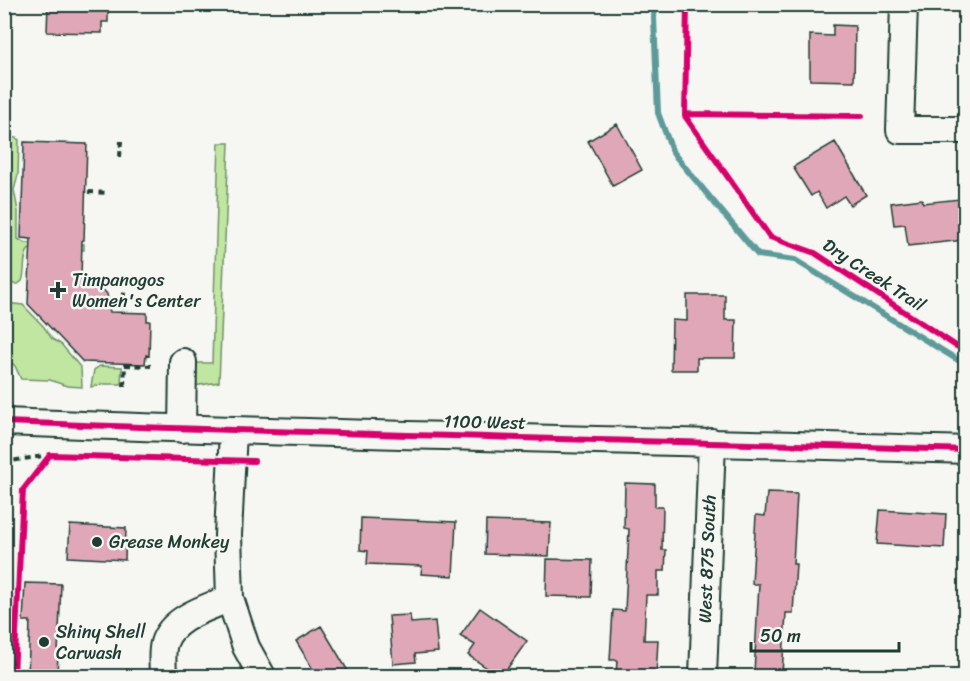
<svg xmlns="http://www.w3.org/2000/svg" width="970" height="681" viewBox="0 0 970 681" font-family="Sriracha,sans-serif">
<rect width="100%" height="100%" fill="#f6f6f2"/>
<filter id="ink" filterUnits="userSpaceOnUse"><feTurbulence type="fractalNoise" baseFrequency=".0167" numOctaves="2"/><feDisplacementMap in="SourceGraphic" scale="12" xChannelSelector="R" yChannelSelector="G"/><feConvolveMatrix kernelMatrix="1 2 1 2 8 2 1 2 1" color-interpolation-filters="sRGB"/></filter>
<g filter="url(#ink)">
<path fill="#c0e6a1" stroke="#70926a" stroke-width="1.5" d="M7,137L16,138L19,140L18,175L14,190L18,211V239L25,243L84,244V250L29,249C22,257 26,271 22,281L18,284L5,283V258L7,257V253L5,252L4,227L9,226L8,222H5V197H10V193H5L6,166L10,165V162L6,161Z
M219,143H229L219,382L193,386L195,363H212Z
M5,303L23,305L44,327L52,339L61,344L81,368L82,387L67,386L50,380L21,379L15,366L5,357Z
M100,366L122,367L121,384H102L91,387L94,370Z"/>
<g fill="none" stroke-linecap="round" stroke-linejoin="round">
<path stroke="#5d9a9a" stroke-width="6" d="M655,4L654,18L658,113L673,153L758,255L795,260L966,365"/>
</g>
<path fill="#e0a7b8" stroke="#1f3d34" stroke-width="1.5" d="M48,4H102V6H108V22H102V33L47,32Z
M833,25L855,26L854,81L810,80V35L833,36Z
M617,124L642,170L613,186L588,141Z
M24,142L87,144L84,240H82L81,279L98,284L107,294L110,312L147,313V321H150L149,356L146,355L145,364L83,362L28,304L31,239L21,238Z
M835,142L866,195L850,205L844,196L826,208L817,192L811,196L793,167Z
M922,199L923,203L960,199L964,240L908,246L905,224L894,225L891,203Z
M687,295H725V320H736L735,358H697V370H671L672,320L687,321Z
M625,483L655,484V507H663L662,550H666L665,571H658V595H646L644,640H658L656,676H616L617,660H610L613,610L625,611L629,529L624,528Z
M767,493L797,494L793,564H796L793,613H786L782,674L754,673L759,584H752L756,515L765,516Z
M880,510L946,514L944,548L877,544Z
M361,518L456,522L453,576L421,574L422,566L367,564L368,551L360,550Z
M486,521L551,523L549,556L485,554Z
M70,525L126,528L125,560L68,557Z
M547,559L592,560L591,597L546,596Z
M25,583L61,584L57,676H28L30,621H23Z
M480,608L527,641L502,676H499L468,655L475,645L460,636Z
M410,615L411,623L435,621L438,652L415,654L416,662L393,664L389,616Z
M321,626L351,676H317L296,641Z"/>
<g fill="none" stroke-linecap="round" stroke-linejoin="round">
<g stroke="#1f3d34" stroke-width="30">
<path id="minor" d="M904,4L900,130H966
M4,422C325,435 645,440 966,450
M182,429L183,362
M233,431L228,535L230,598L246,647L262,676
M163,676C163,666 161,653 164,643C172,617 208,608 230,598
M703,676L712,442"/>
</g>
<path stroke="#1f3d34" stroke-width="4" stroke-dasharray="6 4.5" stroke-linecap="butt" d="M120,157L121,141
M88,192L108,193
M123,309L124,292
M124,386L125,365L151,366
M4,462L50,455"/>
<use href="#minor" stroke="#f6f6f2" stroke-width="26"/>
<g stroke="#f6f6f2" stroke-width="10">
<path id="cycleway" d="M687,4L685,116L770,237L815,253L956,346L966,349
M685,114L862,116
M4,422C325,435 645,440 966,450
M14,676L23,490L50,455L254,461"/>
</g>
<use href="#cycleway" stroke="#d6006c" stroke-width="6"/>
</g>
</g>
<g fill="#1f3d34" stroke="#f6f6f2" stroke-width="2">
<path d="M55 281h6v6h6v6h-6v6h-6v-6h-6v-6h6z"/>
<circle cx="97" cy="542" r="6"/>
<circle cx="44" cy="642" r="6"/>
</g>
<g text-anchor="middle" stroke-width="5" stroke-linejoin="round" paint-order="stroke">
<g font-size="18" fill="#1f3d34" stroke="#f6f6f2">
<text transform="translate(874 275) rotate(33)" y="6">Dry Creek Trail</text>
<text transform="translate(485 422) rotate(1)" y="6">1100 West</text>
<text transform="translate(707 559) rotate(-88)" y="6">West 875 South</text>
</g>
<g font-size="18" fill="#1f3d34" stroke="#f6f6f2" text-anchor="start">
<text x="72" y="286">Timpanogos<tspan x="72" dy="21">Women's Center</tspan></text>
<text x="109" y="548">Grease Monkey</text>
<text x="56" y="638">Shiny Shell<tspan x="56" dy="21">Carwash</tspan></text>
</g>
</g>
<rect width="970" height="681" fill="none" stroke="#f6f6f2" stroke-width="24"/>
<rect x="12" y="12" width="946" height="657" fill="none" stroke="#1f3d34" stroke-width="2" filter="url(#ink)"/>
<path d="M751 642v9h148v-9" fill="none" stroke="#1f3d34" stroke-width="3"/>
<text x="760" y="642" font-size="18" fill="#1f3d34" stroke="#f6f6f2" stroke-width="4.5" paint-order="stroke">50 m</text>
</svg>
